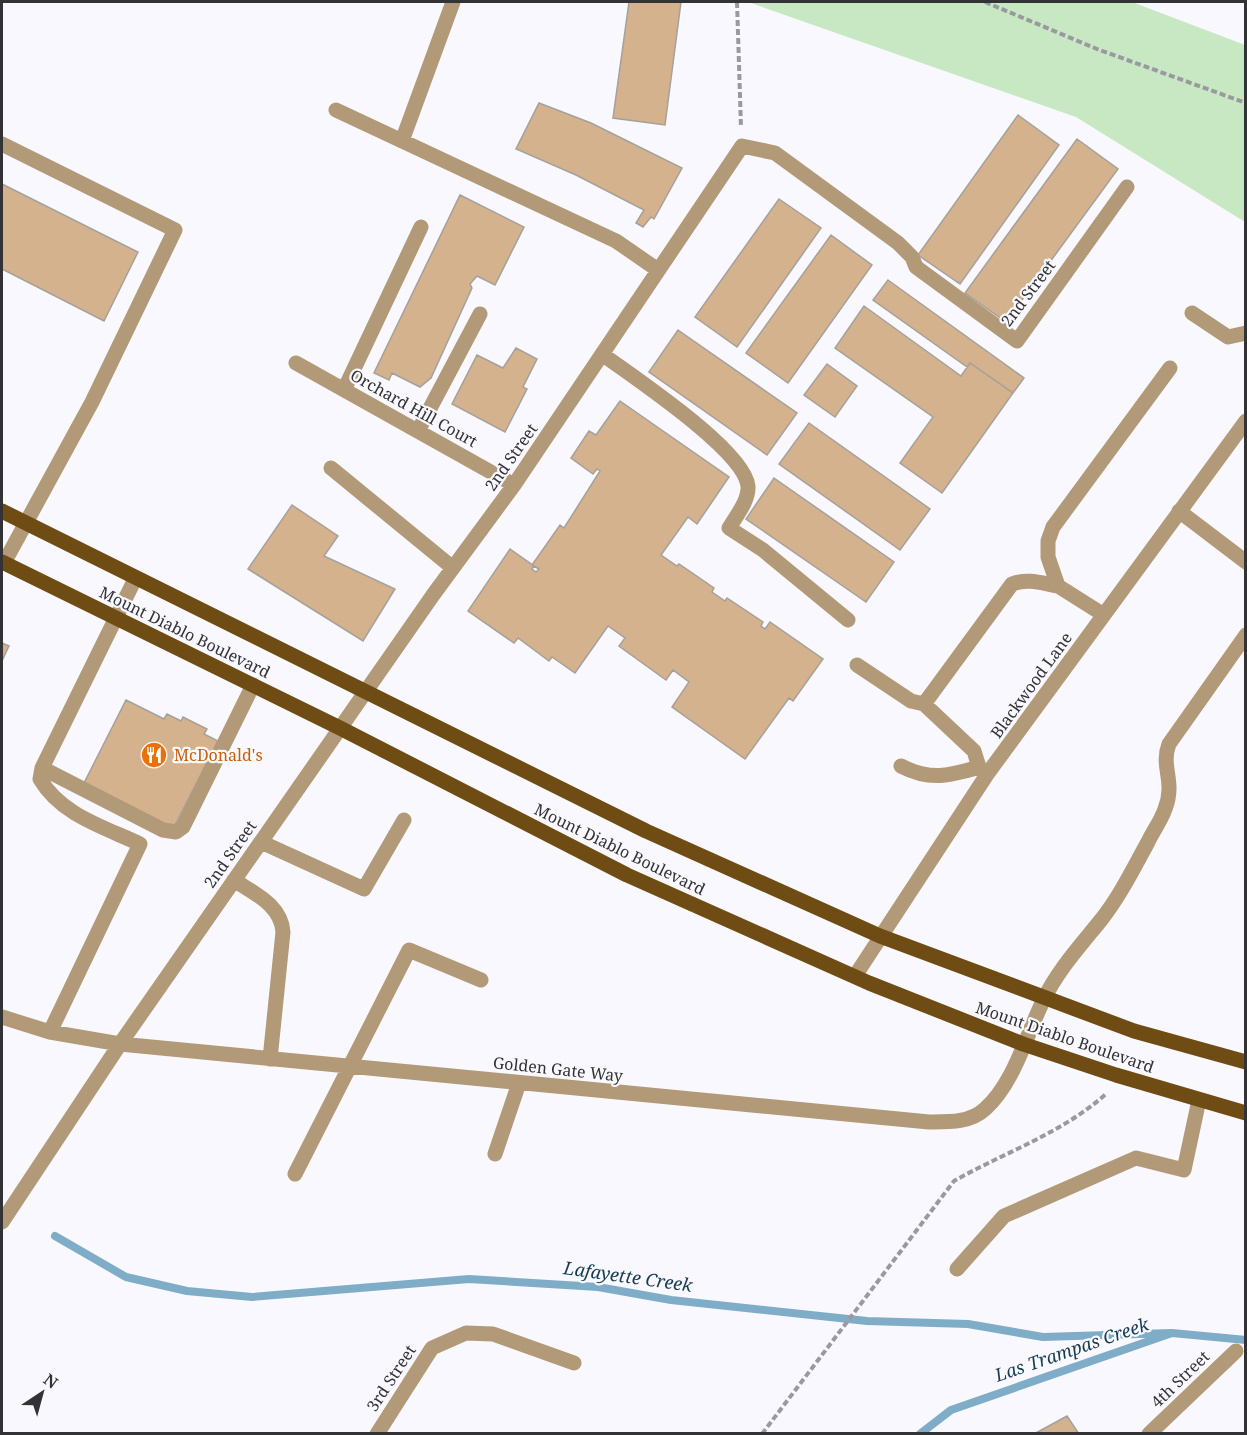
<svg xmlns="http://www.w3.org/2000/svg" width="1247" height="1435" viewBox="0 0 1247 1435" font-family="'Noto Serif',serif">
<rect width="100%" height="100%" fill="#f8f8fe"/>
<path fill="#c8e7c3" d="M748,2H1132L1245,45V222L1076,117Z"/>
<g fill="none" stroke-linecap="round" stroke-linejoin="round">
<path stroke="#7fadc8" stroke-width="8" d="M55,1236L126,1277L187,1291L252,1297L469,1279L598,1287L671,1300L867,1321L968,1324L1043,1337L1172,1333
M920,1434L951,1410L1172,1333L1246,1340"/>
</g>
<path fill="#d3b28d" stroke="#a6a09b" stroke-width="1.5" d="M629,2H681L665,125L613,118Z
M539,103L591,123L682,168L654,219L651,217L643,227L636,223L644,210L576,175L516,149Z
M1018,115L1059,145L960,284L918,255Z
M1077,139L1118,169L1006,322L965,293Z
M2,184L138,252L104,321L2,269Z
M460,195L524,227L495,285L477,276L470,284L472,288L431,378L420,387L392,373L389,380L374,373Z
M779,199L821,228L737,347L695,317Z
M831,235L872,265L788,383L746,353Z
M888,280L1024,378L1013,393L970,363L967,367L873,300Z
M864,306L961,376L970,363L1013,393L942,493L900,463L933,417L835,348Z
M678,330L797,413L767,455L649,372Z
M516,348L537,359L523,387L527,389L505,432L452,404L477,355L503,368Z
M827,364L857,386L835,417L804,395Z
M620,401L729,477L697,524L688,517L661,555L677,566L679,564L714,588L712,592L725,601L727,598L763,622L761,626L765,629L770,622L823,659L793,701L789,698L745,759L672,707L689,682L673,670L666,680L619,646L625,638L608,626L575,673L552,657L549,661L518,638L514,643L468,611L510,549L534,566L532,569L536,572L539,569L532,565L560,525L564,528L600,471L597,469L593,474L571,458L589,431L596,435Z
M809,423L930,509L900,550L779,464Z
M774,478L894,562L866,602L746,519Z
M292,505L338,536L324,556L395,589L363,641L248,569Z
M2,643L9,646L2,661Z
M126,700L164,719L167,714L181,721L183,717L207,729L204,734L218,741L173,829L84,783Z
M1067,1416L1079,1434H1034Z"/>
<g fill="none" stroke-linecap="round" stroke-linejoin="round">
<path stroke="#9a9a9e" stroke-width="4" stroke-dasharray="6 3" stroke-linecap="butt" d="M737,2L741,127
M985,2L1097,49L1246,103
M762,1434L954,1181C1005,1152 1063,1133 1107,1093"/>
<path stroke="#b29977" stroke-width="15" d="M336,110L616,241L658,270
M402,141L453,2
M2,144L175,230L92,402L4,563
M1192,313L1228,337L1246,333
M602,354C633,377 744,450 748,486C749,501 736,516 729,528L763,550L848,620
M296,363L514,485
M344,390L421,227
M418,431L480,314
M331,468L453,568
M1179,511L1246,562
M1104,615L1058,586L1048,557V541L1053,527L1170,368
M857,665L911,701L924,704L974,751L979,767
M924,704L1012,584C1028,578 1041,583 1058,586
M901,766C930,781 949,776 979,767L986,772
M42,768L163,830L176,832L183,827L253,685
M261,842L364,889L404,820
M234,880C255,894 281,905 283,932L270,1059
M855,976L988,773L1246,421
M2,1017L50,1032L120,1044L929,1122C948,1122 970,1123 985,1109C1014,1083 1026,1036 1043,1001C1057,971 1080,946 1101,920C1120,896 1133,869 1148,842C1153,831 1161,821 1165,809C1176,781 1160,767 1169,744L1246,635
M50,1032L140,844C104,827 61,815 40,779L42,768L135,579
M495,1154L519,1083
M295,1174L409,950L481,980
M2,1222L120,1044L433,595L514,485L742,146L775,153L898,243L912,257L916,267L1017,341L1127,187
M957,1269L1004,1216L1136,1158L1184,1170L1199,1100
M377,1434L432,1348L466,1333L493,1334L574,1363
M1149,1434L1236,1351"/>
<path stroke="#6f4c14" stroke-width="15" d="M2,511L646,831L880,936L1134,1031L1246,1062
M2,562L340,728L627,875L869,983L1023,1044L1116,1075L1246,1113"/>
</g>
<defs>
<g id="restaurant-disc" transform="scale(1.35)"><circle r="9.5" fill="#e8710a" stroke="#f8f8fe"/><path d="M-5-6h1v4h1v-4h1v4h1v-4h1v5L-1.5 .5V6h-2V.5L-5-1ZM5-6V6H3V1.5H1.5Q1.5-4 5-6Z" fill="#fff"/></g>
</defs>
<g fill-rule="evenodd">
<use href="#restaurant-disc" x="154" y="755"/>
</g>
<g text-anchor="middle" stroke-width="4.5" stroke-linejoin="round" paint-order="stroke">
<g font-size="16" fill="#333336" stroke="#f8f8fe">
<text transform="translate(1028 293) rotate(-53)" y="6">2nd Street</text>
<text transform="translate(414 408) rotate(29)" y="6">Orchard Hill Court</text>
<text transform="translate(511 457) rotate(-55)" y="6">2nd Street</text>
<text transform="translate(185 632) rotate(26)" y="6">Mount Diablo Boulevard</text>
<text transform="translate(1031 685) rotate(-54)" y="6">Blackwood Lane</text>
<text transform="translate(620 849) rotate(26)" y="6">Mount Diablo Boulevard</text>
<text transform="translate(230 854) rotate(-55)" y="6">2nd Street</text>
<text transform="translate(1065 1037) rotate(19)" y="6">Mount Diablo Boulevard</text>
<text transform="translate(558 1069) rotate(6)" y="6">Golden Gate Way</text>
<text transform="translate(391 1378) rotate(-57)" y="6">3rd Street</text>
<text transform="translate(1180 1379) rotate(-44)" y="6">4th Street</text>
</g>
<g font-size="16" fill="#c56008" stroke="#f8f8fe" text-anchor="start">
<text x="174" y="761">McDonald's</text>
</g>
<g font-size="18" font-style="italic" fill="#163d51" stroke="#f8f8fe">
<text transform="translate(628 1277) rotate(8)" y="6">Lafayette Creek</text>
<text transform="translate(1072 1350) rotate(-19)" y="6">Las Trampas Creek</text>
</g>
</g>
<rect width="1247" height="1435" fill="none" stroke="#333336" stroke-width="6"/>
<g transform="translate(42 1393) rotate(36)" stroke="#f8f8fe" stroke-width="4.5" paint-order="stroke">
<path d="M0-4.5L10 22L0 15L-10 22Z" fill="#333336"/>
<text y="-9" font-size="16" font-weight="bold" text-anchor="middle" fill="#333336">N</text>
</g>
</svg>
